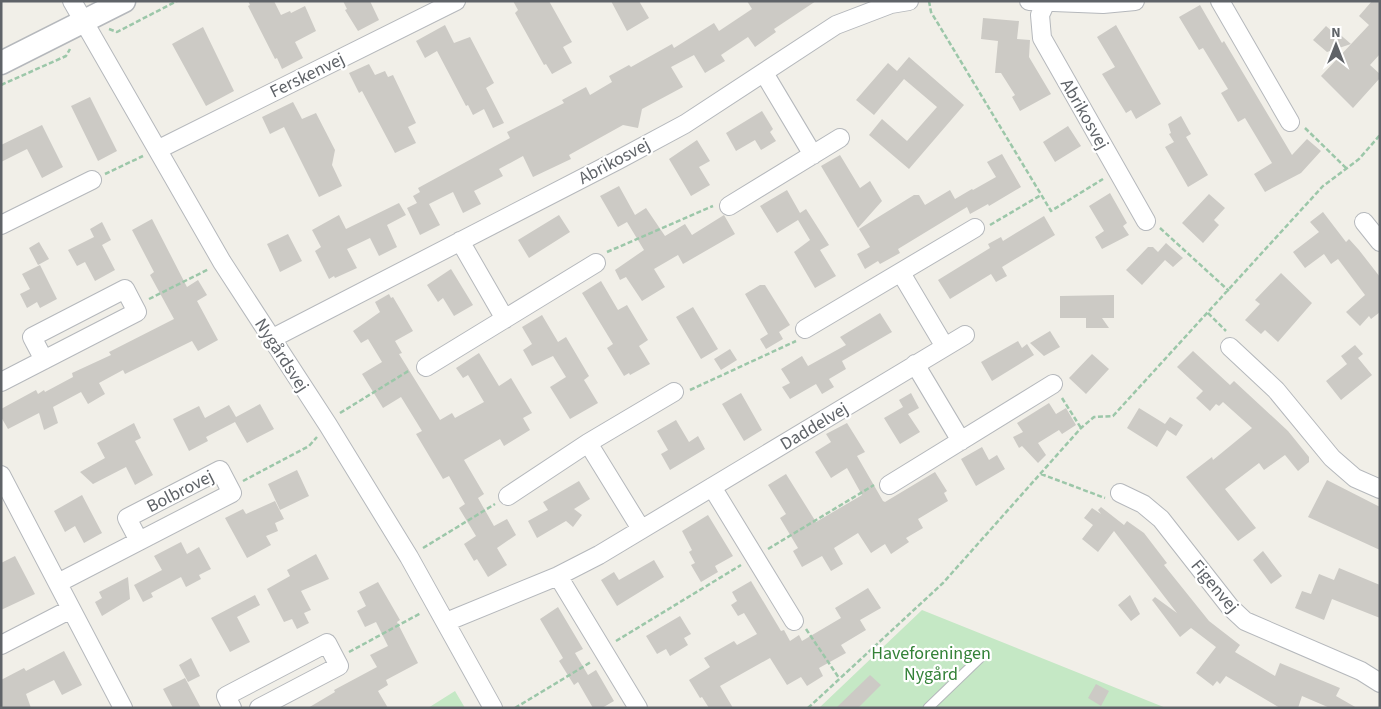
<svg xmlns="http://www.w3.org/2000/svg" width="1381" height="709" viewBox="0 0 1381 709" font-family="'Source Sans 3',sans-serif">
<rect width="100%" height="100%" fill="#f1efe8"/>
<path fill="#c5e8c5" d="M922,610L1166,708H819Z
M455,691L465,708H428Z"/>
<path fill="#cccac5" d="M248,1H274L281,15L290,11L291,13L305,6L316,31L295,42L303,58L282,69L277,58L275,59L248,6L250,5Z
M343,1H370L379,20L358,31L345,10L347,9Z
M513,1H549L572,42L563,47L572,63L552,74L546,64L544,65L515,13L518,10Z
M611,1H639L649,18L627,31Z
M747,1H816L774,29L776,32L755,47L748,37L721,55L725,61L705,73L694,55L671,67L683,87L642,109L638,128L623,125L569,155L571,159L533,177L523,156L499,169L503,176L474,191L481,204L463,213L453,192L429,204L440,225L420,235L407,208L417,203L413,196L420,192L418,188L510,138L507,132L564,103L562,100L586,87L590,95L612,82L609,76L629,65L631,67L672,44L674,48L714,23L719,31L752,9Z
M1372,1H1380V54L1370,65L1380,74V78L1353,108L1321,76L1369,25L1359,16Z
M1200,5L1222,43L1224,41L1292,155L1307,139L1321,151L1301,173L1265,192L1254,174L1272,163L1245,118L1238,122L1221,93L1228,89L1203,48L1199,50L1179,17Z
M983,18L1019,21L1017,39L1030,40L1029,57L1051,94L1020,111L1012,97L1015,95L1001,73H995L998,41L981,39Z
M445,25L454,43L470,37L494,83L486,88L504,123L493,128L484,109L473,115L468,105L466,106L437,51L425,58L416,41Z
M1116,25L1161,104L1136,119L1131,110L1126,113L1102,74L1115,67L1097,37Z
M1326,26L1334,33L1336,31L1351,44L1327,52L1313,40Z
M203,27L234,91L206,106L172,44Z
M909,57L964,105L909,169L869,135L882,119L907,141L937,107L904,79L874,115L856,100L888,63L897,71Z
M369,64L375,75L385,71L388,77L393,75L416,123L408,127L416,143L395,153L362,91L359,93L349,73Z
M90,97L117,151L98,161L71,106Z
M293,102L302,119L316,113L335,150L332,165L342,186L319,197L284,127L270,134L262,117Z
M762,111L773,129L770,132L776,141L761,150L755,140L736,151L726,133Z
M1181,116L1191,134L1186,137L1208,175L1188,187L1165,147L1174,142L1169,134L1171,133L1168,124Z
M42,125L63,167L42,178L27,149L1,162V145Z
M1068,126L1081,146L1055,162L1043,142Z
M697,140L710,161L699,167L710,185L691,196L669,159Z
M1002,154L1021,187L989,206L988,204L970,214L967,207L898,249L900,253L880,264L878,261L865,269L857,254L870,247L859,229L914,195H919L925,205L950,190L955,199L972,189L973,190L996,177L987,162Z
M840,155L860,188L870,181L882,201L858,228L821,166Z
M619,186L635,215L646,208L665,236L685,224L692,235L724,215L735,234L683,264L678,255L654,269L665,287L642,301L626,277L620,280L615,270L644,250L627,222L618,227L600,196Z
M787,190L800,213L806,209L829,245L820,250L836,276L815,288L794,252L810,240L798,220L777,233L760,206Z
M1110,193L1127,223L1123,226L1129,235L1102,249L1095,237L1104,231L1089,206Z
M1209,194L1225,208L1214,220L1219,225L1203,243L1182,223Z
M399,203L406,215L387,225L397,247L379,256L370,238L347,249L357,268L335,278L334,276L329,279L315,251L321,247L312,230L339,215L346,229Z
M1323,212L1346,242L1349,239L1359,250L1380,277V312L1371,319L1369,316L1360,326L1346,312L1365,295L1338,259L1331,264L1324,254L1305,268L1293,252L1319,232L1310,222Z
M559,215L570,232L529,258L518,240Z
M1044,216L1055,235L1002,267L1007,276L996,282L991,274L950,299L938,280L990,248L988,244L1001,237L1003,241Z
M152,219L187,287L198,280L207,295L197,301L218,340L198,351L192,341L125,374L123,370L99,383L105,394L88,404L81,392L53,407L58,423L44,430L39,413L8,429L1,417V409L36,390L38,394L44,390L45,392L73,377L72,373L111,355L109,352L174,319L150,275L154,272L132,230Z
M102,222L111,240L102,245L115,270L95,281L85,262L77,266L68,250L94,237L90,229Z
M288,234L302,261L280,272L267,244Z
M39,242L49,259L38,265L29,248Z
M1166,243L1183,258L1173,267L1165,260L1142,285L1126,270L1148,247H1153L1158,252Z
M40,265L57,299L40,308L37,302L27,308L20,294L30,289L22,274Z
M451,269L473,305L454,316L443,298L438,302L427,285Z
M1281,273L1312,303L1278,342L1265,330L1261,334L1245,320L1260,304L1255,300Z
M601,281L618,310L627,305L648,340L639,346L650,364L630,375L629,373L624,376L607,348L613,344L582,293Z
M760,285H765L790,325L779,332L783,339L766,349L760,339L768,334L745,294Z
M389,294L391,298L393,297L413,331L395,341L402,353L399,354L440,420L452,413L455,418L484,402L468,375L463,378L456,368L479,353L499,386L511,378L532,413L523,418L530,430L504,446L500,439L464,460L484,494L478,498L494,526L507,519L516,535L497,548L507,565L488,577L477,559L474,561L464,544L476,536L459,508L465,504L449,476L443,479L416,434L422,431L401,397L383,408L362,374L382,362L368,339L361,343L353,331L380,312L375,302Z
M1114,295V318H1102L1109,328H1086V318H1060V296Z
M693,307L718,349L701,359L676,317Z
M880,313L892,332L842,361L846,369L829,379L834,387L822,394L816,384L790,399L782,387L790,383L781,369L802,356L808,366L846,345L840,337Z
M542,315L558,342L566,337L589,376L584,380L598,403L570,419L550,387L566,377L553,356L532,366L523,350L532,344L522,327Z
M1050,331L1060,347L1044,356L1030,343Z
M1018,341L1022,348L1027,344L1034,355L992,381L981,362Z
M1355,345L1363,354L1358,358L1372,375L1341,400L1326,381L1347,364L1341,356Z
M730,349L737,360L721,370L714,359Z
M1193,351L1230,385L1234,381L1288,431L1309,457V462L1298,471L1285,455L1264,470L1259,463L1225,489L1256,528L1238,541L1186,477L1212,457L1213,460L1252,428L1223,402L1219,406L1216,404L1210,411L1196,398L1203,391L1177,367Z
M1092,354L1109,369L1086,394L1069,378Z
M741,393L762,430L744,441L722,404Z
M911,393L919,408L908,414L920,432L900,444L884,418L903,407L899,400Z
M1049,403L1056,414L1066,408L1076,425L1062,434L1059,430L1038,443L1046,455L1038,463L1022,446L1019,448L1013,437L1023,432L1017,423Z
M260,404L274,429L247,443L235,422L206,437L208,441L189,451L173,419L199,406L205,418L229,405L236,417Z
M1139,408L1165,424L1170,417L1183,425L1176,436L1167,430L1157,447L1127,428Z
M676,420L689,442L698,436L705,449L670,470L661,454L668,450L657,431Z
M134,423L141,438L135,441L153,475L135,485L126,467L93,484L80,472L105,458L97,443Z
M847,423L865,452L857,456L883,501L885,502L935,472L947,491L944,493L948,501L918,519L923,528L906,538L909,542L891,554L885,544L871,553L858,533L834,548L843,564L831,571L822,556L802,567L793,551L798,548L780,518L786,514L768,485L786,474L816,522L862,495L847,468L831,478L815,452L831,442L826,434Z
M982,447L989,460L997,455L1005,469L976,486L961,459Z
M297,470L309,496L280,510L268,484Z
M1327,480L1380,507V550L1308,517Z
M579,481L590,499L574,509L582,515L573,527L566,521L537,538L528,521L548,510L543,502Z
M82,495L102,533L84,543L75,526L65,532L54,511Z
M275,501L284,519L275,523L278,531L266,536L271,545L247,558L225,518L243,509L246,514Z
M1101,507L1124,525L1127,521L1144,533L1167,563L1164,565L1209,621L1240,645L1235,652L1275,676L1280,663L1340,688L1336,696L1357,708H1330L1302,696L1298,708H1280L1226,676L1220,684L1217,681L1213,686L1196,673L1216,647L1191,628L1180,637L1152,600L1155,597L1177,613L1114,531L1098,552L1082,539L1093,525L1084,518L1092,508L1101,514L1098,510Z
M708,515L733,556L715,566L718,572L701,582L691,565L695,563L689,552L692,550L682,531Z
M181,542L187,554L199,547L211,569L199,575L201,579L186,587L181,577L151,593L153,597L143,602L134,585L162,570L154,556Z
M1263,551L1282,576L1271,584L1253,560Z
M316,554L329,579L301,591L311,610L304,613L309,623L297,629L292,619L284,622L267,589L290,576L287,570Z
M15,556L35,594L1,610V563Z
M654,560L664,577L617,606L601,580L614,572L619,580Z
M1339,568L1380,585V618L1332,599L1324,620L1295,608L1302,591L1311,594L1319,574L1334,580Z
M128,577L130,599L102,616L95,602L102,598L99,592Z
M751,581L781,631L784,630L790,641L799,635L802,641L841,618L835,608L868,588L881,608L860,620L866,630L841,645L846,653L819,668L823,676L807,686L801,677L787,685L770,658L720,686L733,708H709L702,697L700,698L689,680L710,667L704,658L734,641L737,645L757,634L744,613L738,616L731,605L737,601L732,592Z
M378,582L400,620L397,622L418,663L386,680L388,685L378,691L388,708H308L335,692L334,690L377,667L370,655L388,646L376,622L365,627L357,611L366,606L359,592Z
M255,595L260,605L237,617L250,642L230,652L211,618Z
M1130,595L1140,614L1131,621L1118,605Z
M558,607L583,649L575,653L588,675L596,670L614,701L602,708H593L578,682L574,685L559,661L563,658L540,619Z
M680,616L691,634L684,638L688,645L670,656L666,649L657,654L646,636Z
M64,651L82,685L62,695L54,680L26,694L31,708H1V680L24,668L26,671Z
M191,658L200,676L188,682L179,665Z
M870,675L881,685L858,708H836Z
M185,678L201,708H173L163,689Z
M1096,684L1109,691L1101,706L1088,698Z"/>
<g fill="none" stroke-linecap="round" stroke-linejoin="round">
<g stroke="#b5b8bc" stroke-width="11">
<path id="service" d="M928,708L984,654"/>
</g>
<g stroke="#b5b8bc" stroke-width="20">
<path id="minor" d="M72,1L222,262L328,425L409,557L493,708
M1029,1L1103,4L1135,1
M1220,1L1290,122
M1046,2L1040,15L1042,38L1146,221
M764,73L813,155
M159,149L456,1
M729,206L840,138
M1364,222L1380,242
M1,225L92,180
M460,241L505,319
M901,273L945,347
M805,329L975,228
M271,339L618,160L685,124L836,25L891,4L909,1
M1230,347L1276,390L1332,458L1355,478L1380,489
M915,364L961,441
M426,367L596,263
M1,382L137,312L125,289L32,337L44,360
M588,443L641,529
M1,475L123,708
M889,485L1053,384
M712,487L794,621
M1120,493L1143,504L1161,519L1230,607L1245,621L1361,671L1380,683
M508,496L588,443L674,392
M558,576L638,708
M58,583L232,493L220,470L127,518L139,541
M446,622L558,576L599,555L965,335
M1,645L71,609
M232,708L226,696L327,643L339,666L259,708"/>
</g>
<g stroke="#b5b8bc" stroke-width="25">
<path id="tertiary" d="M1,63L124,1"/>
</g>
<path stroke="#9cc7a9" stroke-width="2.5" stroke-dasharray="5 2.5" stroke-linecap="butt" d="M929,1L931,12L1051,211L1103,179
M109,29L117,32L177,1
M1,85L66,56L70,49
M1305,128L1347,169
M105,174L143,156
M990,225L1041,195
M1160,228L1229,291
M607,252L713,206
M149,299L209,269
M1208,313L1226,331
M690,390L796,341
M1062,398L1081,428
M340,413L410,370
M1041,474L1105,498
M243,481L309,446L317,437
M423,548L495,504
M768,549L874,485
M806,629L839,678
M616,641L741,565
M349,652L421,613
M515,708L591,662
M808,708L943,583L1081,428L1094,417L1113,416L1323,186L1359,159L1380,135"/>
<use href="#service" stroke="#fff" stroke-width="9"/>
<use href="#minor" stroke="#fff" stroke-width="18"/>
<use href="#tertiary" stroke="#fff" stroke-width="22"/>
</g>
<g text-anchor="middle" stroke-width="4.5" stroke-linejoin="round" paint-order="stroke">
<g font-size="18" fill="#5f6368" stroke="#fff">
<text transform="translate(307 75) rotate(-26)" y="6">Ferskenvej</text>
<text transform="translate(1085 114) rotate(60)" y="6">Abrikosvej</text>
<text transform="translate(614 161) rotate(-28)" y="6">Abrikosvej</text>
<text transform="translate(282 355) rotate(57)" y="6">Nygårdsvej</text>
<text transform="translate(814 426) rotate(-31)" y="6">Daddelvej</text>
<text transform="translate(180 491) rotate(-27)" y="6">Bolbrovej</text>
<text transform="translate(1215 586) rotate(50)" y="6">Figenvej</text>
</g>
<g font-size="18" fill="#348238" stroke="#fff">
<text x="931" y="659">Haveforeningen<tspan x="931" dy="21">Nygård</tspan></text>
</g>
</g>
<rect width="1381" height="709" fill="none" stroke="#5f6368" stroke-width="5"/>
<g transform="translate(1336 45)" stroke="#ffffff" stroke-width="4" paint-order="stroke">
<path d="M0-4L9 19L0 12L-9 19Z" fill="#5f6368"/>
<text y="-8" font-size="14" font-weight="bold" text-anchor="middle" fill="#5f6368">N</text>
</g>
</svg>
